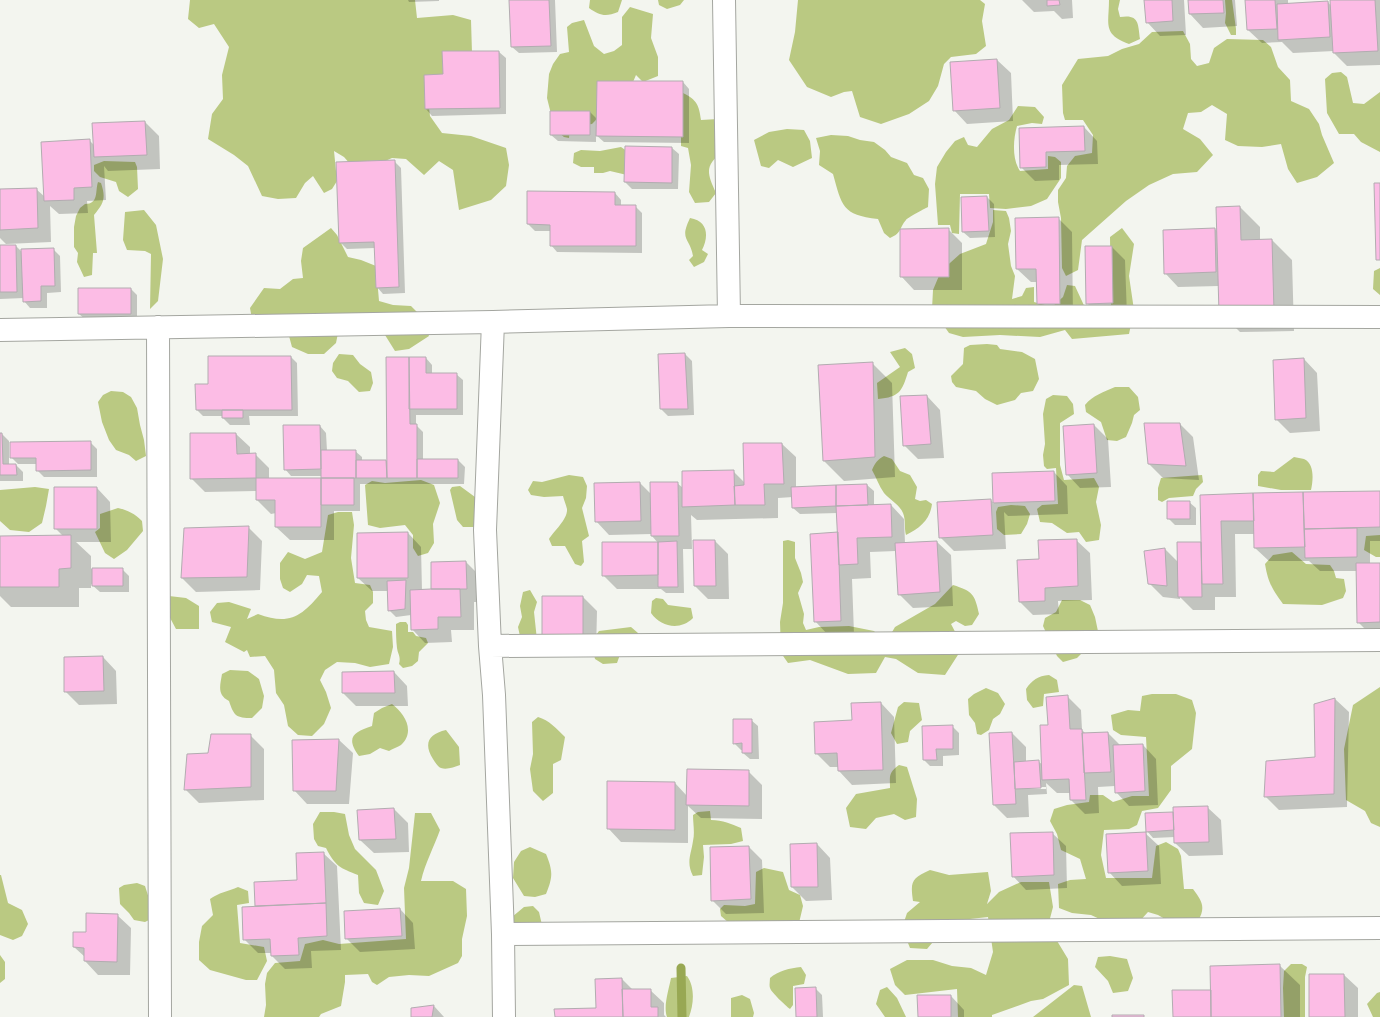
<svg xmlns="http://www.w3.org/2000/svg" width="1380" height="1017" viewBox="0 0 1380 1017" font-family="'Playfair Display',serif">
<rect width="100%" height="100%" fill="#f3f5ef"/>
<path fill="#bac982" d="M190,0H415L417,18L453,15L471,20L472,53L428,100L430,116L442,133L471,136L506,148L509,165L506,186L491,200L459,210L453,170L439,161L424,175L406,159L392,158L383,162L351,165L344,157L334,151L337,181L332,189L324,193L313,176L305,183L296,198L278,199L262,196L248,166L234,155L208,139L212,114L223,99L222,75L229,47L214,24L199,28L188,19Z
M590,0H622L618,12C606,17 600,16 589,8Z
M658,0H684L680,5L667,9L659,5Z
M798,0H980L985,4L982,21L986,46L976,54L951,57L944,64L938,86L929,101L909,114L881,124L860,117L852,91L844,92L831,97L807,87L789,60L795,32Z
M1109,0H1120L1118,9L1120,17C1139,14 1138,23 1140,39L1129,44C1102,34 1109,24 1109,0Z
M1225,0H1232L1236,29V35H1231L1225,23L1226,13Z
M630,7L653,14L651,38L658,57V76L643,82L636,75L633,82L592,124L570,127L569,138L564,137L558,132L551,114L547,98L549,74L553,64L560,54L569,52L567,27L572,23L584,20L594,46L604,54L614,51L622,45V17Z
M1183,31L1190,44L1191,59L1197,66L1209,63L1214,48L1227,39L1263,40L1271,47L1278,67L1290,80L1291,101L1309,109L1319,124L1322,135L1334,163L1317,177L1297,183L1288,169L1281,144L1262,147L1238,146L1225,140L1227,114L1212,105L1201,112L1188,113L1183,129L1200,139L1213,155L1197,172L1173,174L1149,185L1126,201L1082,240L1078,270L1066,276L1062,268L1061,218L1058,202V190L1066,178L1067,166L1075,156L1092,153L1093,135L1083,120H1065L1063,113L1062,85L1078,59L1108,56L1122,49L1139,44L1152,32Z
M1341,72L1347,77L1353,103L1364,104L1380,92V152L1361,142L1354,134H1339L1327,113L1325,79L1332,73Z
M683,93C697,100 699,105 701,120L718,119L724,150C705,166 706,171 716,193L709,202L695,203L689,192L691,165L688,148L681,146V133L676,98Z
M1018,106L1035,107L1044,117L1042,124L1032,123L1017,126C1013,140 1012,159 1020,171L1048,169V156L1055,157L1061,162V178L1047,199L1031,206L1006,209L990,208L989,194H960L959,234L952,233L950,225H938L935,184L937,167L946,152L955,141L964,137L968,145L977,147L992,129L1009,120Z
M787,129L804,130L810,141L812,158L793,167L778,160L769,168L761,166L754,140L769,132Z
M831,135L848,136L860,140L874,142L885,150L891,157L907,163L914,175L923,178L929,189L928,207C924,209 907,218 906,220C899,228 902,233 890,238L884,233L878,219C842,215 842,206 833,174L819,165L820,151L816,138Z
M621,147L631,154L627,175L610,171L603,173H594V167H581L573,163L574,153L581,150L600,151Z
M104,161L135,162L137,167L138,189L128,197L119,191L116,182L100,177L94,171V165Z
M98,182L101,183C106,198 104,203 94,215L97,253H93L92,275L84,277L77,262L78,253L74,247V227L76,216L80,208L85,204C99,204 95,191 98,182Z
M144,210L156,225L163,259L158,301L150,309L151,254L145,251L127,250L123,240L125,212Z
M993,210L1006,211L1009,218L1011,231L1008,244L1011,266L1015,276L1012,299L1022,296L1026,288L1034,287V302L1052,307L1063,297L1067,285L1075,286L1087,312L1111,306L1110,237L1122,228L1134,244L1129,276L1134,310L1129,334L1072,339L1065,330L1040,337L1000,335L963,337L949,333L932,309L933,290L941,271L960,254L986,244L993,222Z
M690,218C708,221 709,236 702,250L708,254L704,262L694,267L689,260L693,256C690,237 679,241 690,218Z
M331,228L337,235L348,257L361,260L376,266L379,301L393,305L411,306L422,317L429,336L409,349L395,351L385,335L338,318V333L336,343L324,354H308L292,347L289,336L252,319L250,308L264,288L280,289L293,279L303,278L301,261L303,248Z
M1380,268V295L1373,289L1374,271Z
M987,344L997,345L1000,349L1022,352L1035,359L1039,379L1033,391L1021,393L1015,400L997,405L985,399L976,391L956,387L952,382L951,376L963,364L964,348L970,345Z
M905,348L912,354L915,368L908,372C902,391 900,397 878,399L877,383L900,367L890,352Z
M339,354L353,355L360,364L371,372L373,383L370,391L359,392L348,381L337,378L332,371L333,363Z
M1115,387H1129L1138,397L1140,410L1134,415L1132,423L1126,437L1117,441L1107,440L1101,422L1086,412L1085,405C1093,395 1104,392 1115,387Z
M111,391L123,392L131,397L137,408L140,425L144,440L146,456L136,461L129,455L116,450L109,440L102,422L98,402L103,395Z
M1053,395L1067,396L1073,404L1074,414L1060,423V465L1064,480L1094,478L1099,487L1096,502L1101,525L1099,540L1086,542L1079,532L1067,533L1052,523L1040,522L1037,509L1042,505L1058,504L1056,468L1047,469L1044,466L1043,455L1045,444L1043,414L1046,399Z
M884,456L892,459L900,471L910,475L917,487L915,499L920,501L926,500L932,504C930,520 920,528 906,535C904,528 906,520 903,513C899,504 890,500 884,493C879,486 876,477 872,470C875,463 878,459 884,456Z
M1294,457C1297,458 1301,458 1304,459C1315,464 1313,481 1311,490H1281L1258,486V475L1261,471L1274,472Z
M569,475L583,477L587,486L586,498L582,508L589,536L582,541L584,562L581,566L575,564L565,546H552L549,539C554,531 568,519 567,509C566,505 564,500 563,496L544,497L531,495L528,490L533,481L542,482Z
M1202,475L1203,482L1196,489L1193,496L1169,498L1162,502L1158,500V488L1161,478Z
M421,480L434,485L440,503L433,524L434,543L428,553L418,556L413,548V535L405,525L380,528L368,525L365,485L372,481L385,483Z
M460,486L475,497L476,509L474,527H463L457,520L450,490L452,487Z
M35,487L49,489L46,506L42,523L29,532L10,530L0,521V490Z
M1011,505L1025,506L1030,514L1027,524L1021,534L1004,535L997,529L996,512L998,507Z
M118,508C128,510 135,514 142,521L143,531L127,550L114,559L105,553L95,532L100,528V514Z
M338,512H352L354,525L351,558L355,583L370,585L373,592V603L365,611L366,620L369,627L392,631L393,647L389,664L370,667L355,663L337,662L325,670L320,680L326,692L331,708L324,724L312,736L298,735L288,726L284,705L276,693L274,670L265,656L250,657L247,650L244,652L225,642L231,627L212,622L210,612L217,603L229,602L251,609L247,619L258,614C290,626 302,616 322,592L319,576L307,575L302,584L290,592L283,588L280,579V563L288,552L305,559L322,552L328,515Z
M1380,535V557H1376L1364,550L1366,536Z
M788,540L795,542V558L801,573L803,582L798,593L804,614L803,623L806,630L819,627L849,626L874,631L883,640L888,639L895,627L935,604L953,585C972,591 975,594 979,614L972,625L965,626L956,621L951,624L963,647L945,675L918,673L896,659L885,657L876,673L848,674L810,660L788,663L781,653L780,622L783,603V541Z
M1292,552L1306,564L1330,565L1334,571L1336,578L1344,579L1346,591L1343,598L1322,605L1283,604C1272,589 1268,582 1265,564L1273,555Z
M530,590L537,602L534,612L537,640L521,641L518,627L522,617L520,606L523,592Z
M169,596L186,598L199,606V629H176L168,614Z
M656,598L663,599L668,605L691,608L693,618C680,631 661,627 651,613L652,601Z
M1062,600H1080L1090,605L1095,617L1099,636L1077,658L1063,662L1057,656L1043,626L1045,618L1056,612Z
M400,622H406L408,625V632H413L416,636L426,638L428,643L419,652L418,661L412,666L403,668L399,664C401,656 398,655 397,648C396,640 396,632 396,624Z
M631,627L638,633V641L622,649L617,663L603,664L595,659L591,642L599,631Z
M230,670L248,671L259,679L264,696L262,708L252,718C236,718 234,716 229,701C217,695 220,686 222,674Z
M1049,675L1057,680L1059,692L1044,694L1043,706L1033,708L1027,700L1026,689C1032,680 1038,676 1049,675Z
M1380,687V827L1371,823L1365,811L1346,800L1344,749L1353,705Z
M986,688L998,693L1005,704L1000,714L993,719L989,730L981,735L977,734L975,723L969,715L968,699L974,694Z
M1152,694H1176L1192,700L1196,713L1192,749L1171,766V790L1158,808L1142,811L1137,825L1129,829L1104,830L1101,855L1106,878H1152L1156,846L1166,842L1178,849L1181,856L1184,889H1193C1202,901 1206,907 1198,921L1172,923L1158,915L1148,912L1138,923L1104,921L1091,915L1072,913L1059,908L1058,884L1070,880L1086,879L1080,859L1061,850L1057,834L1050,821L1054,809L1067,805L1089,802L1090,795H1103L1113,802L1132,796H1149L1146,737L1121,735L1113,730L1111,715L1128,710L1140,711L1142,696Z
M904,702L919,703L922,720L910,731L908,742L897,744L891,733L898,707Z
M392,704C404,713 416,731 401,745C398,747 392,749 389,751L380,748L370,754L359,756C345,737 354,732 372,726L374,713L382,708Z
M538,717C549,720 557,729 565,737L561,760L553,764V793L543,801L533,791L530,769L533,754L532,722Z
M446,730L459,747L460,765C454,767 447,770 441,768C438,767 435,762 433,759C423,743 429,734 446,730Z
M899,765L907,767L917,799L916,817L905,820L894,814L876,818L866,829L850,827L846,808L856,794L890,788C890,776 888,773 899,765Z
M710,811L711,820C723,820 731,824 741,828L743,841L731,844L703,845L704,857L702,875L693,876C686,862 691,855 693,841C695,833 693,823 693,815L698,812Z
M320,812H334L345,814L349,835L355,849L376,870L384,891L378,905L364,903L359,893L358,875C340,868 335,866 326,848L318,846L314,839L313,824Z
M415,813H431L440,830C434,847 425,863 421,881H453L466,889L467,916L462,939V956L458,963L429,976L409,975L389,977L377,985L372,982L368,974L345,975V982L341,1006L321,1014L319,1017H264L266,1005L265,984L267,973L275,963L300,961L305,944L323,940L339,944L406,939L404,888L409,868Z
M530,847L546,854C553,871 553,877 546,894L535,897L524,896L513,878L514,862L521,851Z
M764,868L783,872L789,890L800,895L803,906L799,923H729L721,916L720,909L724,905L745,906L755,904L756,872Z
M930,870L949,875L988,872L991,891L987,904L999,892L1021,882H1049L1053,907L1048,926L1068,959L1069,985L1043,999L1031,1001L992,1015V1017H958L957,989L905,995L895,985L890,969L907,960H933L952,966L971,968L986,975L993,952L988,917L970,919L964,927L938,936L927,949L910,948L902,928L907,913L920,902L913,901C910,881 912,878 930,870Z
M0,875H1L8,903L22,910L28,924L22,936L13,940L0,935Z
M137,883L145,886L155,917L145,922L134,920L129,913L120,904L119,888L124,885Z
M238,887L248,891L249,903L237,905L240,943L264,947L267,961L257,980H246L210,970L199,960V942L202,926L213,915L210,899C218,893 229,891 238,887Z
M533,906L539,912L542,925L551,940L545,945C526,946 516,935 512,917L524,907Z
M0,955L5,962V979L0,983Z
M1110,956L1127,959L1133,978L1128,991L1113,993L1108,981L1095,967L1098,957Z
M1291,964H1302L1307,967L1305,977V1017H1284L1283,988L1284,971Z
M801,967L806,975L804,984L793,986V1005L790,1009C786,1006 771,992 770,988C769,985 770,981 770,978C778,971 790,968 801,967Z
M687,976C695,987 694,1004 689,1017H667C663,1006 669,989 671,978Z
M1074,985L1082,986L1091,1017H1033Z
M887,987L897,998L906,1017H885L876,1004L880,990Z
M1380,992V1017H1373L1367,1004L1377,993Z
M742,995L750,999L754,1013L753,1017H731V998Z"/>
<path fill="#0003" fill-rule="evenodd" d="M408,0H439V1L409,2Z
M510,0H555L557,52L519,53L512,47Z
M1022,0H1072L1073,18L1062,19L1054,11L1034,12Z
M1145,0H1184L1186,35L1160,36L1147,22Z
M1189,0H1235L1237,26L1203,28L1190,14Z
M1246,0H1288V4L1328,2L1331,6V0H1380V65L1347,66L1334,53V51L1293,53L1282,42L1262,43L1248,30Z
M443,52H499L506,58V114L432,116L426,109L444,75Z
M997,60L1011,73L1013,121L967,124L954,110L951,63Z
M683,82L689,89V143L604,142L596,135V142L558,141L551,135L590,112L598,120Z
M145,122L159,136L160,169L108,171L104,166L106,200L87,201L88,213L59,214L50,206L51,242L6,244L0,238V190L36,189L45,197L89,140L94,145Z
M1084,127L1097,141L1098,164L1059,165V180L1035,181L1021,167Z
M626,147L672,148L679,154L678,189H632L625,182Z
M394,161L401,168L405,293L383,294L377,287L375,248L347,249L340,242Z
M615,193L621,200V206H635L642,213V253L557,252L551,245V231H535L528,224Z
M987,197L994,204L995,237L970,238L963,232Z
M1240,207L1260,227V240H1272L1292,260L1294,331L1240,332L1220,312L1219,286L1178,287L1165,273L1215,229L1218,232Z
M1058,218L1072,232L1073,318H1052L1038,304V282H1031L1017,269Z
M948,229L962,243V290H914L901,276Z
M0,246H16L23,253L53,249L60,256L61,292L47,293V308H30L24,301V298L0,299Z
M1112,247L1125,260L1127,316L1101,317L1087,303Z
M131,289L137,295V321L86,320L79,314Z
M685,354L692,361L694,415L668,416L661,409L659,355Z
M291,357L297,363L298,416H249L250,425H230L223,418V416H203L197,410L209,385Z
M426,358L432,365V374H456L463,380V415H416V425L423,432V460H458L465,467L464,484H360V511H334V540H290L276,527V513L271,514L257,500V491L205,492L191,478L236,434L250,447V454H255L269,468V479H322V476H291L285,469L320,426L326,433L327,451H355L362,457V461H387Z
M1304,359L1317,373L1320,431L1290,433L1276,419Z
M872,363L892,383L895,477L844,481L824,461Z
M927,396L940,410L944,458L918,459L904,445Z
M1180,424L1193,437L1199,480L1163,478L1149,464Z
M1094,425L1108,439L1111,487L1080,488L1067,474L1064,427Z
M0,434H2L9,441V465H16L23,472V481H0Z
M90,442L97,449V477H44L37,470V464H18L11,457Z
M782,444L796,457V488L867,485L874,491V506L891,505L904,519L905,543L937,542L951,555L953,606L913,608L899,594L896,551L870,552L871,578L852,579L854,634L828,635L815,621L839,533L838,513L800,514L793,508V497L778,498V518L697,520L691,515L692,549H683L684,593H666L661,589H617L603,575L658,543L652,536V534L609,535L596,521L595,484L640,483L651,494L677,483L683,488L733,471L745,483Z
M1054,472L1067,486L1068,514L1008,516L1004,512L1006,549L954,551L940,537L991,500L994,504L993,474Z
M97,488L110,502L111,542H76L91,556V569H122L129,576V592H100L91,584V588H79V607H11L0,596V537L63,536L55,528Z
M1380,492V541H1370V564H1380V642H1378L1358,622L1357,571H1320L1309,561H1269L1255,548V534H1235L1236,597H1215V610H1193L1180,597V599L1163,597L1149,583L1165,549L1179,563L1178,543H1202L1201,496Z
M1189,502L1196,508V525H1175L1168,518Z
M248,527L262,541L260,590L196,592L182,578L185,529Z
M408,533L421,547L422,591L432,590L466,562L480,576V602H474V630H451L452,642L425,643L412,629L411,615L396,617L389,610L388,591H372L358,578Z
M1076,540L1090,553L1092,600L1058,601L1059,614L1033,615L1020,602L1040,560Z
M715,541L728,554L729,599H708L695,586Z
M583,597L597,611L596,652H557Z
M103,657L116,671L117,704L79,705L65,691Z
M394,672L407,686L408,706H356L343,693Z
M1067,696L1081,710L1082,730L1086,734L1108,733L1121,746L1143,745L1156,759L1158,805L1129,806L1116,792L1115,786L1098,787L1099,813L1085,814L1071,800V793H1057L1046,783L1047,794L1028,795L1029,817L1007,818L994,805L1012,733L1026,747V762H1039L1043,765L1049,726ZM1028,787H1046V789H1028Z
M1335,699L1349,712L1347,807L1279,810L1265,796L1316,758L1315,705Z
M881,703L894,717L896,783L852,785L839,771L838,767H830L816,753L853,721Z
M751,720L758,726L759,759H750L743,753V750H741L734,743Z
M952,726L959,733V755L943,756V766H930L924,760Z
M250,735L264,749V800L199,803L185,789L209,754Z
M339,740L353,753L349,804H307L294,790L293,741Z
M748,771L762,785V819L701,818L688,806V843L621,842L608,828L675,783L687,796Z
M1207,807L1221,820L1223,855L1189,856L1175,843V837L1153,838L1147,831L1172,813L1174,815Z
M394,809L408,823L409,852L374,853L360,840Z
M1052,833L1066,846L1067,888L1026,890L1013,876Z
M1145,833L1159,846L1161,884L1122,886L1109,872Z
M817,844L830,858L832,900L806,901L792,887L791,845Z
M749,847L762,860L764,913L726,914L712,900Z
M323,853L337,866L341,950L311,951L312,968L285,969L272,956V953H258L244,939L256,907L255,883L298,881Z
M400,909L413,923L415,949L360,952L346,938Z
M117,915L131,928L130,975H98L85,961V957L74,947L87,933Z
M1279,965L1300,985V1017H1174L1211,991Z
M1344,975L1358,988V1017H1310Z
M622,979L633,990H650L664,1003V1015L666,1017H556L597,1009Z
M815,988L822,995L823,1017H797Z
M951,996L964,1010V1017H919Z
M434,1006L444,1017H412V1009Z"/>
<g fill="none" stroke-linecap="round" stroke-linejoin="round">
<path stroke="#98a853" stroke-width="9" d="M681,968L682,1017"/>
</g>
<path fill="#fcbce5" stroke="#b2acb0" d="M509,0H549L551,46L511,47Z
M1047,0H1059L1060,5L1047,6Z
M1144,0H1172L1173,21L1146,23Z
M1188,0H1223L1224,13L1189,14Z
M1245,0H1275L1277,29L1247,30Z
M1330,0H1375L1378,51L1333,53Z
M1328,1L1330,37L1278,40L1277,4Z
M442,51H499L500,108L425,109L424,75L443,74Z
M997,59L1000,108L953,111L950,62Z
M597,81H683V137L596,136Z
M550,111H590V135H550Z
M145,121L147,155L94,157L92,123Z
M1084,126L1085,151L1046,152V167L1020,168L1019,128Z
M90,139L92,187L74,188V200L44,201L41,142Z
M625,146L672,147V183L624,182Z
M395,160L399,287L376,288L374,242L339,243L336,162Z
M1374,183H1380V260H1376Z
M37,188L38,228L0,230V189Z
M527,191L615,192V205H636V246H550V225L527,224Z
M987,196L989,231L962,232L961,197Z
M1240,206L1241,240L1272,239L1274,311L1219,313L1216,207Z
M1059,217L1060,304H1037L1036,269H1016L1015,218Z
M949,228V277H900V229Z
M1215,228L1216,272L1164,274L1163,230Z
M0,245H16L17,292H0Z
M1085,246H1112L1113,303L1086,304Z
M54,248L55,286H41V301L23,302L21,249Z
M78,288H131V314H78Z
M685,353L688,409H660L658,354Z
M208,356H291L292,410H196L195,384H208Z
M386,357H409L410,424H417V478H387Z
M409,357H426V373H457V409H409Z
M1304,358L1306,418L1275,420L1273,360Z
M873,362L875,457L823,461L818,365Z
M927,395L931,444L903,446L900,396Z
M222,410H243V418H222Z
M1144,423H1180L1186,466L1148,464Z
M1094,424L1097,473L1066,475L1063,426Z
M283,425H320L321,469L284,470Z
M0,433H2L3,464H16L17,475H0Z
M190,433H236L237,454L256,453V478L190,479Z
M91,441V470L36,471V458H10V442Z
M743,443H782L784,484H764L765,505H735L734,486L744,485Z
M321,450H356V478H321Z
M417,459H458V478H417Z
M356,460H386L387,478H356Z
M734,470L735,505L682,507V471Z
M1054,471L1055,501L993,503L992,473Z
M256,478H321V527H275V500H256Z
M321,478H354V505H321Z
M640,482L641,521L595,522L594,483Z
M650,482H678L679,536H651Z
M867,484L868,505L836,506V485Z
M836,485V506L792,508L791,487Z
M54,487H97V529H54Z
M1380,491V527L1304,529L1303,492Z
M1303,492L1305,547L1254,548L1253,493Z
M1253,493L1254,521H1221L1223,584H1202L1200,495Z
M991,499L993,535L939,538L937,502Z
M1167,501H1190V519H1167Z
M891,504L892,537L857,538L858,564L839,565L836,506Z
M249,526L247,577L181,578L184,528Z
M1357,528V557L1305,558L1304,529Z
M408,532V578H357V533Z
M838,532L841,621L814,622L810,534Z
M71,535V568L59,569V587H0V536Z
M1077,539L1078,586L1045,588V601L1019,602L1017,560L1039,559L1038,540Z
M693,540H715L716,586H694Z
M677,541L678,587H658V542Z
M937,541L940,592L898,595L895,543Z
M602,542H658V575L602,576Z
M1177,542H1201L1202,597H1178Z
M1165,548L1167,586L1148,584L1144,551Z
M466,561L467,589H431V562Z
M1356,563H1380V622L1357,623Z
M92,568H123V586H92Z
M406,580L405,609L388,611L387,581Z
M431,589H460L461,617H438V629L411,630L410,590Z
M542,596H583V639H542Z
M103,656L104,691L64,692V657Z
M394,671L395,693H342V672Z
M1068,695L1070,729H1082L1086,800H1070L1069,779L1042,780L1040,725H1048L1046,697Z
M1335,698L1334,794L1264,797L1266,761L1315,757L1314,704Z
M881,702L883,770L838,771L837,753L815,754L814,722L852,720L851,703Z
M733,719H752V753H742V743L733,744Z
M953,725V749H936L937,760H923L922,726Z
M1012,732L1016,804L993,805L989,733Z
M1108,732L1111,772L1084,773L1082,733Z
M211,734H251V787L184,790L187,754L208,753Z
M339,739L336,791H293L292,740Z
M1143,744L1145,791L1115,793L1113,745Z
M1039,760L1041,788L1015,789L1014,762Z
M687,769L749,770V806L686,805Z
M607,781L675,782V830L607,829Z
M1208,806L1209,842L1174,843L1173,807Z
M394,808L396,839L359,840L357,810Z
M1173,812L1174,830L1146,832L1145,813Z
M1053,832L1054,875L1012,877L1010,833Z
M1146,832L1148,871L1108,873L1106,834Z
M817,843L818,887H791L790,844Z
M749,846L751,899L711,901L710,847Z
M324,852L326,903L255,906L254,882L297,880L296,853Z
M326,903L327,936L298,938L299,955L271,956L270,939L243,940L242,907Z
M400,908L402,936L345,939L344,911Z
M86,913L118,914L117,962L84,961V948L73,947V932H86Z
M1280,964L1281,1017H1211L1210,966Z
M1309,974H1344L1345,1017H1309Z
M622,978L623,1017H555L554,1009L596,1008L595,979Z
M816,987L817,1017H796L795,988Z
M622,989H651V1007H658V1017H623Z
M1172,990H1211V1017H1173Z
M917,995H951V1017H918Z
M434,1005L432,1017H411V1008Z
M1112,1015H1144V1017H1112Z"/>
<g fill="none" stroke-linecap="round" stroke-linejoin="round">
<g stroke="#a4a6a0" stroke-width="24">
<path id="minor" d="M724,0L729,316
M493,322L485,530L490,646L494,695L503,934L504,1017
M158,327L160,1017
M0,330L493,322L729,316L1380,317
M490,646L1380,640
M503,934L1380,928"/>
</g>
<use href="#minor" stroke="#fff" stroke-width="22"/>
</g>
</svg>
